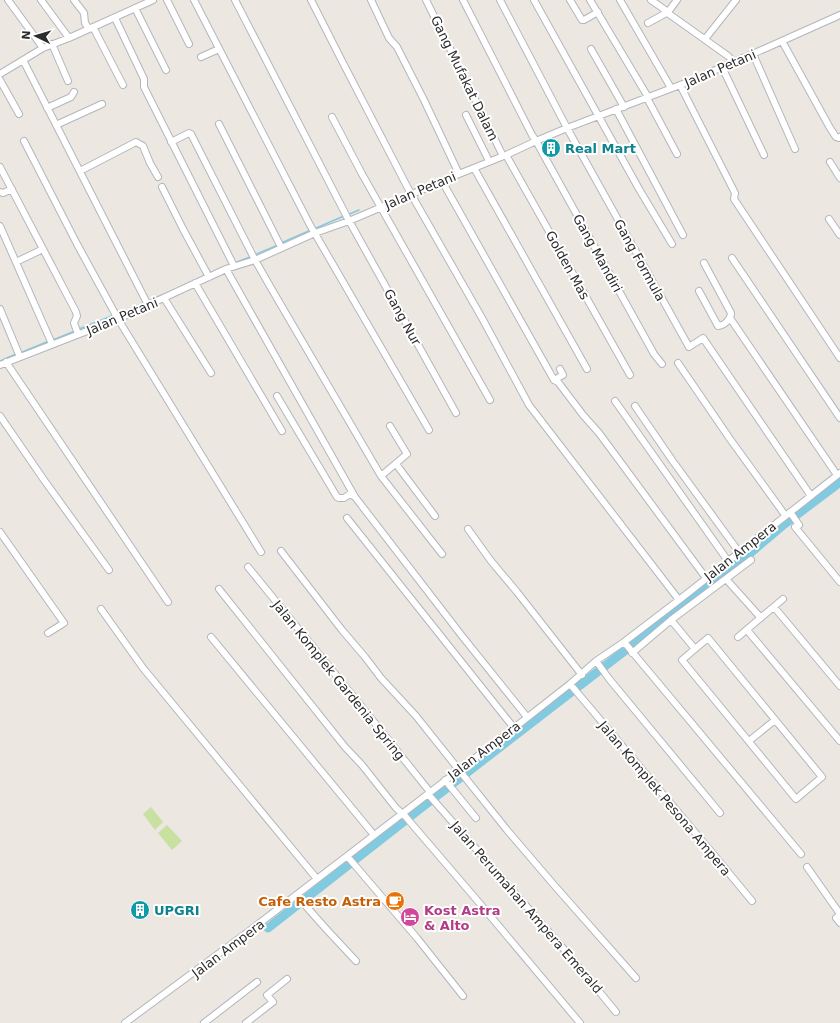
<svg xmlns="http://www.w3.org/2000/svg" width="840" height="1023" viewBox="0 0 840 1023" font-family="'DejaVu Sans',sans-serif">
<rect width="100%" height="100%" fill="#ece7e0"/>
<path fill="#c8e1a1" d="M151,807L163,822L155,830L143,814Z
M167,825L182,841L172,850L158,833Z"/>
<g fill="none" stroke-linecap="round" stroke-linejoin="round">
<path stroke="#81cae0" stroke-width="1.5" d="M347,215L359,210
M314,229L344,216
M281,243L311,230
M254,255L278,245
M237,262L250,257
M148,302L162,295
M118,314L144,303
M79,329L114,315
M53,340L75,331
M20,353L49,341
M0,361L16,354"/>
<path stroke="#81cae0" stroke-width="9" d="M268,928L421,808L736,565L782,526L840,482"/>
<g stroke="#b4b6be" stroke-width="8">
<path id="minor" d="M8,0L43,48
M41,0L69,38
M74,0L84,13L85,23L89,29
M167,0L189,44
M194,0L310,225L429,430
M235,0L347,217L456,413
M311,0L343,63L411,194L482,318L529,405L679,600
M371,0L389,38L397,47L424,100L459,174
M426,0L503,156
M463,0L532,135L536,141L654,354L662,364
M500,0L567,128L689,347L703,338L811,496
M534,0L639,189L672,244
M570,0L582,20H584L598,12
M590,0L648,97
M620,0L671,88
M677,0L668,12L669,14L728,56L734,62
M135,8L166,70
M115,18L144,79V87L234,266
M648,23L668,12L651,0
M93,27L123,85
M705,39L736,0
M782,41L830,128L836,137L839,138L840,137
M52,44L68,81
M591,49L624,107
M753,54L795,149
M201,57L219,49
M23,60L148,305
M722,67L764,155
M0,74L43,48L69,38L153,0
M0,80L19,114
M680,85L735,193L734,199L840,358
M647,98L677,154
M47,108L71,97L74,92
M616,109L683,235
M466,115L489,161
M332,117L362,174L490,400
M219,124L281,247
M56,125L102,104
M24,141L77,244L118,319L261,552
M171,142L189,133L191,134L255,260L271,288L381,476L442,554
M506,155L630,375
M830,162L840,178
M0,167L76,312L77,316L74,323L78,334
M474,168L587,369
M80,171L136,142L143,146L150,163L158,177
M442,181L554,380L558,382L583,415L599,433L706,578
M162,187L183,229L209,277
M0,192L3,193L12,189
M829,219L840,235
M0,226L52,344
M732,258L840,418
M16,262L43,249
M226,269L355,497
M195,283L282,431
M699,291L718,326C724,326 731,319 731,313L704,263
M164,298L211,373
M0,309L20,357
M730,318L837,475
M6,362L168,602
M678,363L730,439L785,515
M0,365L118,319L226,269L255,260L315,233L349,221L459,174L506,155L536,141L567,128L696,79L722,67L764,49L840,15
M554,380L563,375L560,369
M277,396L337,497L339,498H344L350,494L355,497L462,636L527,717
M615,401L728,561
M635,406L672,460L739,552
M0,416L44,480L109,570
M396,464L435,516
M381,476L407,454L390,426
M790,512L799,525L795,527L840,582
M347,518L514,728
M468,529L491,561L517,592L582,675
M0,532L64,623L48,633
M281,551L342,630L365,657L381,678L416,716L507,830L554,885L636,978
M248,567L370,717L430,792
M726,579L761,618
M219,589L345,747L362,765L396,808L405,816L476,899L580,1023
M774,607L840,686
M101,609L143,668L317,879
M671,620L751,560
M747,630L840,741
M211,637L374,835
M738,637L783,599
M708,638L822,777L796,799L682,660Z
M624,642L801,854
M632,653L671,620L695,649
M596,661L610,680L720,813
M570,684L709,849L752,901
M749,741L775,720
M445,780L476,818
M428,794L569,955L616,1012
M347,856L417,938L463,996
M807,867L840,914
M297,895L304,904L328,931L356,961
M840,915L836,918L840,923
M125,1023L248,932L514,728L570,684L596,661L624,642L679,600L840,473
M204,1023L257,982
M246,1023L273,1002L267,995L287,979"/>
</g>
<use href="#minor" stroke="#fff" stroke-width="6"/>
</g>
<defs>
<g id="building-disc" transform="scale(1)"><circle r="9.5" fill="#0f9aa8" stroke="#fff"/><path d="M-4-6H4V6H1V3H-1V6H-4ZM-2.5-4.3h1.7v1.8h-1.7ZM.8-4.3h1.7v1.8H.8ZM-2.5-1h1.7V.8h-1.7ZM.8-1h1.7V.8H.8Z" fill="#fff"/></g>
<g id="cafe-disc" transform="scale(1)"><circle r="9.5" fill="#e8710a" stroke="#fff"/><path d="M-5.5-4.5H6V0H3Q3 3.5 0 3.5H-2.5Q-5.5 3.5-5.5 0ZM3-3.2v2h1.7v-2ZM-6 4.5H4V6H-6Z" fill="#fff"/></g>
<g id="hotel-disc" transform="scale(1)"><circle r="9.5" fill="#d1479c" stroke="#fff"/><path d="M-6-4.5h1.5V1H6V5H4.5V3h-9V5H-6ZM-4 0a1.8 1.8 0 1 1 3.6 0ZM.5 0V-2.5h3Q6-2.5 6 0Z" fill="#fff"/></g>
</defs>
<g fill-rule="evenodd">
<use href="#building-disc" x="551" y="148"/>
<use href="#cafe-disc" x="395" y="901"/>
<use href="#building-disc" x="140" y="910"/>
<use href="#hotel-disc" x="410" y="917"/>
</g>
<g text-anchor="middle" stroke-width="4" stroke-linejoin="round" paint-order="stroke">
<g font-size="13" fill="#2c2c2c" stroke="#fff">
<text transform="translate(720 68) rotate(-23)" y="5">Jalan Petani</text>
<text transform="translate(465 78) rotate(64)" y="5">Gang Mufakat Dalam</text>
<text transform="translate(420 190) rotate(-23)" y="5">Jalan Petani</text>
<text transform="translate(598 253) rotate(61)" y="5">Gang Mandiri</text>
<text transform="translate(640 260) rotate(61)" y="5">Gang Formula</text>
<text transform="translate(568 265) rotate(61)" y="5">Golden Mas</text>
<text transform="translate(122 316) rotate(-23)" y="5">Jalan Petani</text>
<text transform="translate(403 317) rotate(61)" y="5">Gang Nur</text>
<text transform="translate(740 551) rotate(-38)" y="5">Jalan Ampera</text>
<text transform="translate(339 680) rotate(51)" y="5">Jalan Komplek Gardenia Spring</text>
<text transform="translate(484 750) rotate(-37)" y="5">Jalan Ampera</text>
<text transform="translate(665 798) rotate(50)" y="5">Jalan Komplek Pesona Ampera</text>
<text transform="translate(527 907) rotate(49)" y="5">Jalan Perumahan Ampera Emerald</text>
<text transform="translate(228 948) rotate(-37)" y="5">Jalan Ampera</text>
</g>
<g font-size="13" font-weight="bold" fill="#0d838f" stroke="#fff" text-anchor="start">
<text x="565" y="153">Real Mart</text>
<text x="154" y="915">UPGRI</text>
</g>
<g font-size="13" font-weight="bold" fill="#c56008" stroke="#fff" text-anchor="end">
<text x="381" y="906">Cafe Resto Astra</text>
</g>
<g font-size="13" font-weight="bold" fill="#b23c85" stroke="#fff" text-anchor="start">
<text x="424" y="915">Kost Astra<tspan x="424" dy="15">&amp; Alto</tspan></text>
</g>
</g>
<g transform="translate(36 36) rotate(275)" stroke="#ffffff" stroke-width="3" paint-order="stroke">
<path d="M0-3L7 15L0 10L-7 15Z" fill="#2c2c2c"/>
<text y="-6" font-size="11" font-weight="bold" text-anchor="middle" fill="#2c2c2c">N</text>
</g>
</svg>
